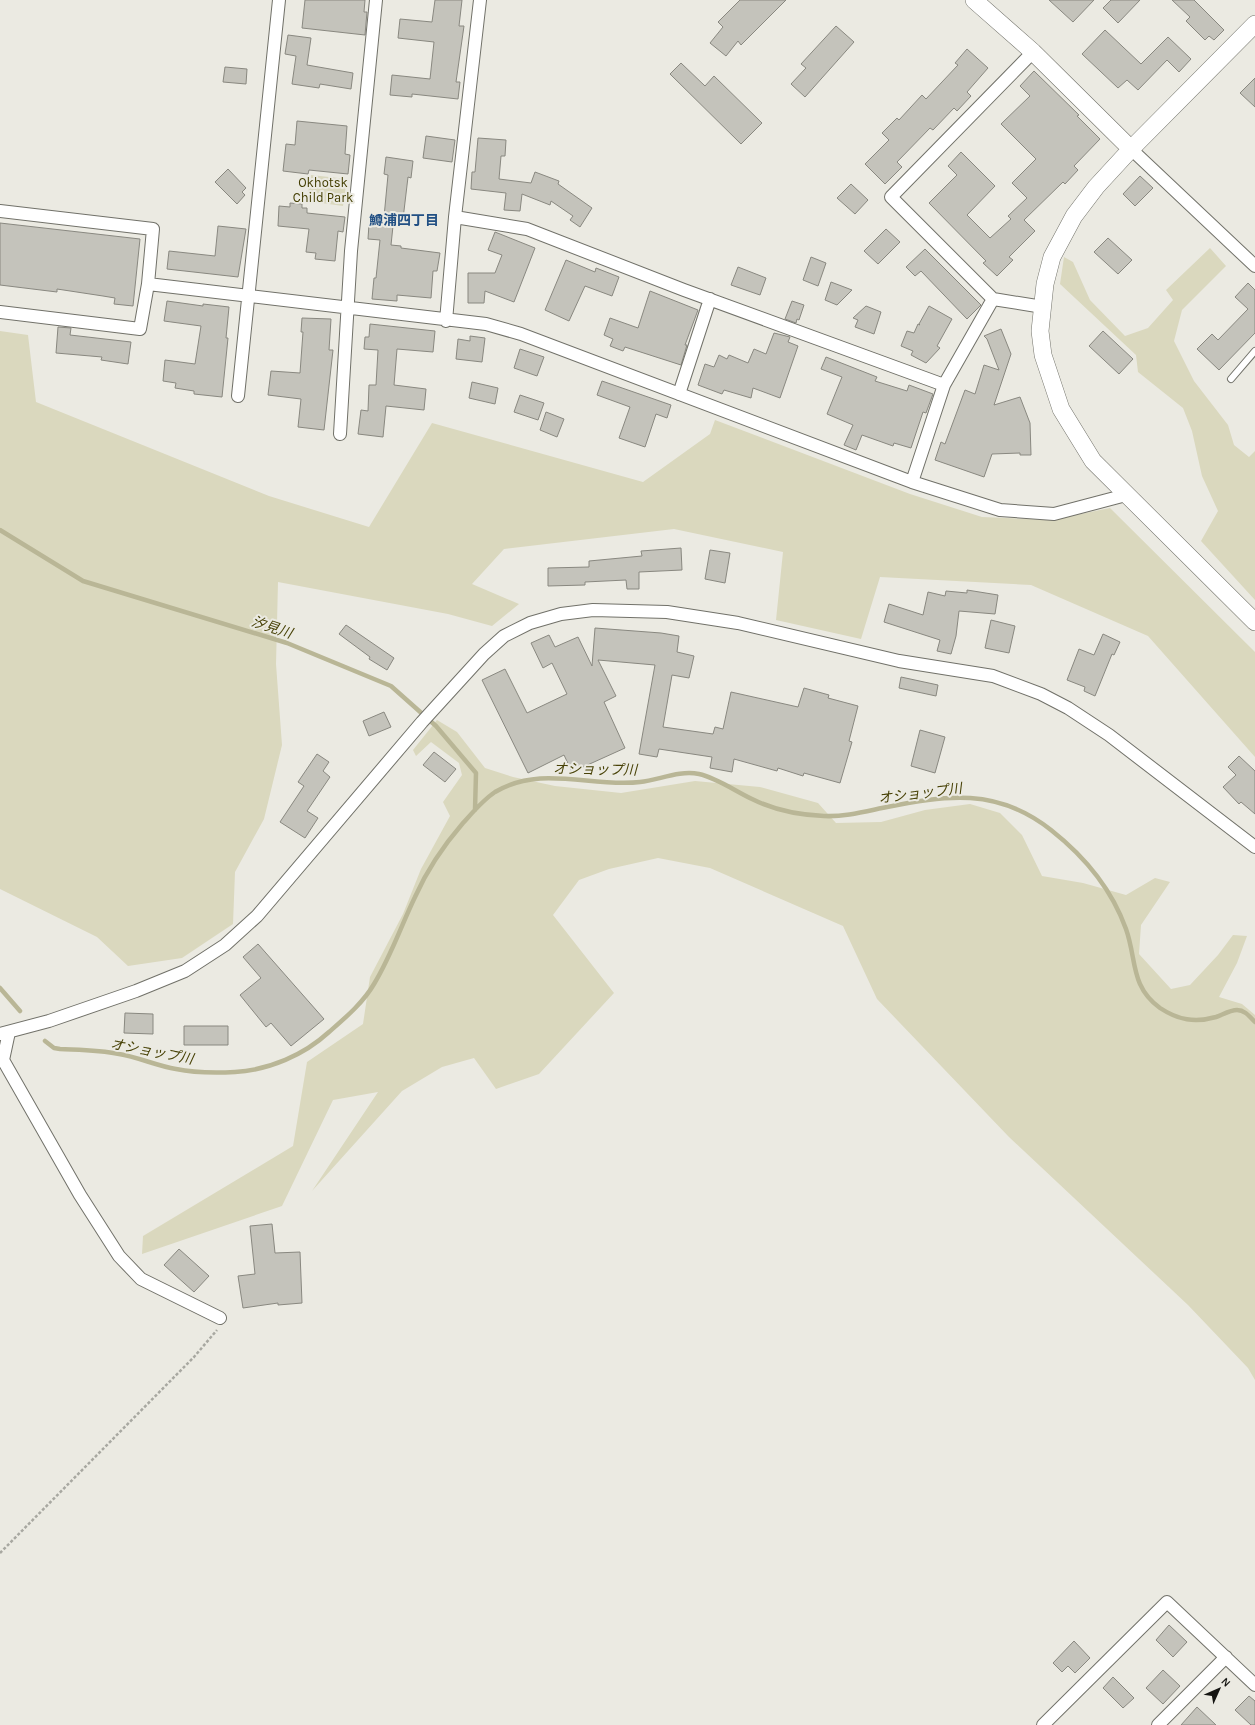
<svg xmlns="http://www.w3.org/2000/svg" width="1255" height="1725" viewBox="0 0 1255 1725" font-family="Karla,'Noto Sans JP',sans-serif">
<rect width="100%" height="100%" fill="#ebeae2"/>
<path fill="#dad8be" d="M311,175L347,179L343,206L307,201Z
M1210,248L1226,266L1182,310L1174,341L1194,381L1228,425L1234,445L1249,457L1255,451V600L1201,541L1218,511L1202,476L1192,431L1183,408L1138,372L1136,355L1060,284L1064,257L1073,262L1090,300L1125,336L1148,328L1173,300L1166,290Z
M0,331L28,335L36,402L269,496L369,527L432,423L643,482L710,434L715,420L910,494L982,517L1051,520L1110,508L1255,652V757L1148,636L1031,585L880,577L861,639L776,620L783,552L674,529L504,549L472,584L519,604L492,626L448,614L278,582L276,664L282,745L264,819L235,872L233,924L182,958L128,966L97,937L0,889Z
M437,720L457,732L485,768L513,777L555,786L621,793L695,781L760,787L818,803L836,823L881,822L925,810L970,804L1000,813L1022,835L1042,876L1083,883L1126,895L1155,878L1170,882L1141,925L1139,954L1171,989L1190,985L1218,955L1233,935L1247,936L1237,963L1219,997L1242,1004L1255,1015V1380L1248,1368L1188,1305L1009,1137L877,999L843,926L710,868L658,858L609,869L579,880L553,915L614,993L539,1074L496,1089L474,1058L442,1067L402,1091L312,1191L378,1092L333,1100L282,1206L142,1254L143,1236L293,1146L307,1062L363,1024L370,977L403,914L421,869L450,816L443,802L462,775L459,763L431,742L416,756L413,750Z"/>
<g fill="none" stroke-linecap="round" stroke-linejoin="round">
<path stroke="#b9b696" stroke-width="4.5" d="M0,530L83,581L287,643L391,686L436,726L476,773L475,810
M0,988L20,1011
M45,1041L54,1048L60,1049C80,1050 99,1050 119,1054C138,1057 157,1066 176,1069C195,1073 216,1073 235,1072C269,1070 304,1055 329,1032C345,1018 363,1003 374,984C391,956 401,926 415,897C427,870 444,845 463,823C473,812 483,800 495,792C542,764 591,788 640,782C659,780 679,770 699,774C717,778 735,791 752,799C774,810 799,815 824,816C843,817 863,812 882,808C946,795 997,787 1051,830C1084,856 1112,890 1126,929C1137,960 1130,986 1160,1008C1178,1020 1195,1023 1216,1017C1222,1015 1230,1010 1237,1010C1245,1010 1250,1017 1255,1022"/>
</g>
<path fill="#c4c3bb" stroke="#898880" d="M305,0H365L364,12H367L365,35L302,28Z
M435,0H462L459,26H464L456,82H460L458,99L412,94V97L390,95L392,75L430,79L434,42L398,38L400,19L432,22Z
M740,0H786L741,45L738,41L726,56L710,43L723,27L718,22Z
M1049,0H1094L1073,22Z
M1111,0H1140L1118,23L1103,8Z
M1172,0H1194L1224,30L1214,40L1209,36L1205,40L1186,21L1190,17Z
M836,26L854,42L805,97L791,84L806,68L801,64Z
M1105,30L1141,64L1168,37L1191,59L1179,72L1167,60L1138,90L1127,80L1118,88L1082,54Z
M288,35L311,38L307,65L353,73L351,89L320,84L319,88L292,84L296,56L285,54Z
M967,49L988,68L967,92L971,96L957,111L954,108L933,130L930,128L897,162L902,167L885,184L865,164L889,140L882,133L897,118L899,120L922,95L926,99L958,65L955,63Z
M681,63L705,86L714,76L762,123L741,144L670,74Z
M225,67L247,69L246,84L223,82Z
M1034,71L1079,115L1077,116L1100,139L1074,166L1078,170L1065,184L1063,182L1024,220L1035,231L1009,257L1013,260L997,276L983,263L986,261L929,203L957,175L948,166L961,152L995,186L967,215L990,238L1011,219L1008,216L1027,198L1012,183L1036,159L1001,124L1030,96L1020,86Z
M1255,78V107L1240,93Z
M297,121L347,126L345,154L350,155L348,174L309,170L308,174L283,171L286,144L295,145Z
M426,136L455,140L452,162L423,158Z
M478,138L506,140L505,156H501L499,179L531,183L535,172L559,181L558,184L592,208L580,227L570,220L573,216L551,201L550,205L522,194L520,211L504,210L506,193L471,189L472,172H475Z
M386,157L413,161L411,178L408,177L403,219L384,217L388,175L384,174Z
M228,169L246,188L242,192L245,195L237,204L215,182Z
M1140,176L1153,188L1135,206L1123,194Z
M851,184L868,200L855,214L837,198Z
M290,203L302,204V208H307V213L345,217L343,232L338,231L335,261L315,259L316,253L306,252L309,229L278,226L279,206L290,207Z
M0,223L140,239L133,306L114,304L115,298L103,296L57,289V292L0,285Z
M369,224L393,226L391,245L401,246V248L440,253L437,271H433L431,298L397,295V301L372,299L374,278H376L380,240L368,239Z
M218,226L246,229L238,277L167,269L169,251L215,256Z
M886,229L900,242L878,264L864,251Z
M495,232L535,248L514,302L485,291L484,303H468V273H495L502,255L488,250Z
M1108,238L1132,260L1118,274L1094,252Z
M925,249L981,305L967,319L921,271L915,276L906,267Z
M811,257L826,263L818,286L803,280Z
M566,260L595,272L596,268L619,277L612,296L585,286L569,321L545,310Z
M738,267L766,278L760,295L731,285Z
M831,282L852,290L837,305L825,300Z
M1248,283L1255,290V333L1219,370L1197,349L1212,334L1218,340L1248,309L1235,297Z
M650,291L698,310L685,345H687L681,365L625,347L623,351L610,346L613,339L604,335L610,318L638,328Z
M167,301L203,306V304L229,307L226,338H228L222,397L194,394V391L175,388L176,383L163,381L165,360L195,364L201,326L164,321Z
M792,301L804,305L799,320L797,319L796,323L785,319Z
M866,306L881,312L874,334L855,327L858,320L853,318Z
M929,306L952,319L937,346L940,348L926,363L911,355L913,351L901,346L907,331L914,333L918,324L920,325L919,324Z
M302,318L331,319L329,350H333L324,430L298,427L301,399L268,395L271,371L300,373L303,332H301Z
M370,324L435,331L433,352L397,349L394,385L426,389L424,410L386,406L383,437L358,434L361,410L368,411L369,385H376L378,350L364,349L365,337H369Z
M58,327L71,328L70,335L131,342L128,364L101,360L102,357L56,353Z
M1001,329L1011,354L994,405L1020,397L1030,423L1031,455H1020V453L992,454L984,477L935,460L941,442L945,444L965,390L975,394L984,365L999,370L987,339L984,336Z
M1103,331L1133,359L1119,374L1089,346Z
M774,333L790,337L788,342L798,346L780,398L753,388L751,398L724,390L722,394L698,385L705,364L714,367L719,355L727,359L729,355L748,363L754,349L766,354Z
M470,336L485,338L482,362L456,359L458,339L470,341Z
M520,349L544,357L537,376L514,368Z
M826,357L877,377L875,381L907,391L909,385L933,394L926,413L923,412L911,448L894,443L893,446L862,435L856,450L844,445L853,425L827,414L842,377L821,369Z
M602,381L671,405L667,418L656,414L645,447L619,438L630,407L597,395Z
M472,382L498,388L495,404L469,398Z
M520,395L544,403L538,420L514,412Z
M546,412L564,419L557,437L540,430Z
M681,548L682,570L639,572V589H627L626,580L585,582V585L548,586V568L589,567V561L642,556L641,551Z
M710,550L730,553L725,583L705,579Z
M967,590L998,595L995,614L959,611L956,636L951,654L937,651L940,640L884,622L889,604L923,615L928,592L945,596L946,591L967,593Z
M991,620L1015,626L1009,653L985,648Z
M346,625L394,658L387,670L369,659L370,657L339,634Z
M595,628L661,633L679,636L677,652L694,656L689,678L672,675L663,727L713,734L715,727L723,729L731,692L798,707L804,688L829,695L828,698L858,706L849,741L852,742L840,783L804,773L803,776L778,768L777,771L734,759L732,772L710,768L712,757L659,749L657,757L639,754L655,665L598,660L616,696L604,702L625,748L572,772L564,755L528,773L482,680L505,669L527,713L567,694L552,663L543,668L531,643L549,635L555,647L578,637L592,666Z
M1103,634L1120,642L1114,655L1112,654L1095,696L1084,691L1085,687L1067,680L1079,649L1094,655Z
M901,677L938,685L936,696L899,688Z
M384,712L391,727L369,736L363,721Z
M920,730L945,737L935,773L911,766Z
M434,752L456,769L445,782L423,765Z
M317,754L329,762L323,771L330,777L307,811L318,818L305,838L280,822L304,786L298,782Z
M1239,756L1255,771V814L1241,802L1239,804L1223,787L1236,775L1228,767Z
M258,944L324,1019L291,1046L271,1023L266,1027L240,995L261,978L243,957Z
M125,1013L153,1014V1034L124,1033Z
M184,1026H228V1045H184Z
M272,1224L275,1253L300,1252L302,1303L278,1305V1303L243,1308L238,1276L255,1274L250,1226Z
M179,1249L209,1276L194,1292L164,1265Z
M1169,1625L1187,1642L1173,1657L1156,1640Z
M1074,1641L1090,1658L1075,1673L1068,1666L1062,1672L1053,1663Z
M1163,1670L1180,1686L1163,1704L1146,1688Z
M1113,1677L1134,1698L1123,1708L1103,1688Z
M1249,1696L1255,1701V1725H1251L1235,1710Z
M1197,1707L1216,1725H1181Z"/>
<g fill="none" stroke-linecap="round" stroke-linejoin="round">
<g stroke="#717169" stroke-width="8">
<path id="lane" d="M1231,379L1255,351"/>
</g>
<g stroke="#717169" stroke-width="14">
<path id="street" d="M1033,52L891,197L993,299L1043,307
M1131,149L1255,266
M0,211L153,229L148,284L140,329L0,312
M455,217L527,229L684,290L944,385
M148,284L486,324L521,334L912,482L1000,510L1054,514L1126,495
M446,321L455,217L480,0
M679,394L710,299
M238,396L279,0
M340,434L351,251L376,0
M912,482L944,385L993,299
M9,1032L3,1060L80,1195L119,1256L141,1279L220,1318
M0,1034L49,1021L136,991L185,971L225,945L257,916L422,722L484,654L504,636L530,623L561,614L593,610L667,612L738,623L899,661L993,676L1041,694L1068,708L1109,735L1255,847
M1043,1725L1167,1602L1255,1685
M1158,1725L1226,1657"/>
</g>
<g stroke="#717169" stroke-width="18">
<path id="secondary" d="M974,0L1033,52L1131,149L1096,187L1074,216L1052,257L1045,284L1040,331L1043,355L1061,409L1093,461L1255,622
M1131,149L1255,24"/>
</g>
<path stroke="#a8a8a1" stroke-width="2.5" stroke-dasharray="3 2" stroke-linecap="butt" d="M0,1553L194,1357L217,1330"/>
<use href="#lane" stroke="#fff" stroke-width="6"/>
<use href="#street" stroke="#fff" stroke-width="12"/>
<use href="#secondary" stroke="#fff" stroke-width="17"/>
</g>
<g text-anchor="middle" stroke-width="4" stroke-linejoin="round" paint-order="stroke">
<g font-size="13" fill="#423d00" stroke="#ebeae2">
<text x="323" y="187">Okhotsk<tspan x="323" dy="15">Child Park</tspan></text>
</g>
<g font-size="14" font-weight="bold" fill="#225084" stroke="#ebeae2">
<text x="404" y="225">鱒浦四丁目</text>
</g>
<g font-size="14" font-style="italic" fill="#484207" stroke="#ebeae2">
<text transform="translate(272 627) rotate(18)" y="5">汐見川</text>
<text transform="translate(595 769) rotate(1)" y="5">オショップ川</text>
<text transform="translate(920 793) rotate(-7)" y="5">オショップ川</text>
<text transform="translate(152 1051) rotate(11)" y="5">オショップ川</text>
</g>
</g>
<g transform="translate(1219 1689) rotate(45)" stroke="#ebeae2" stroke-width="3" paint-order="stroke">
<path d="M0-3L7 15L0 10L-7 15Z" fill="#151512"/>
<text y="-6" font-size="11" font-weight="bold" text-anchor="middle" fill="#151512">N</text>
</g>
</svg>
